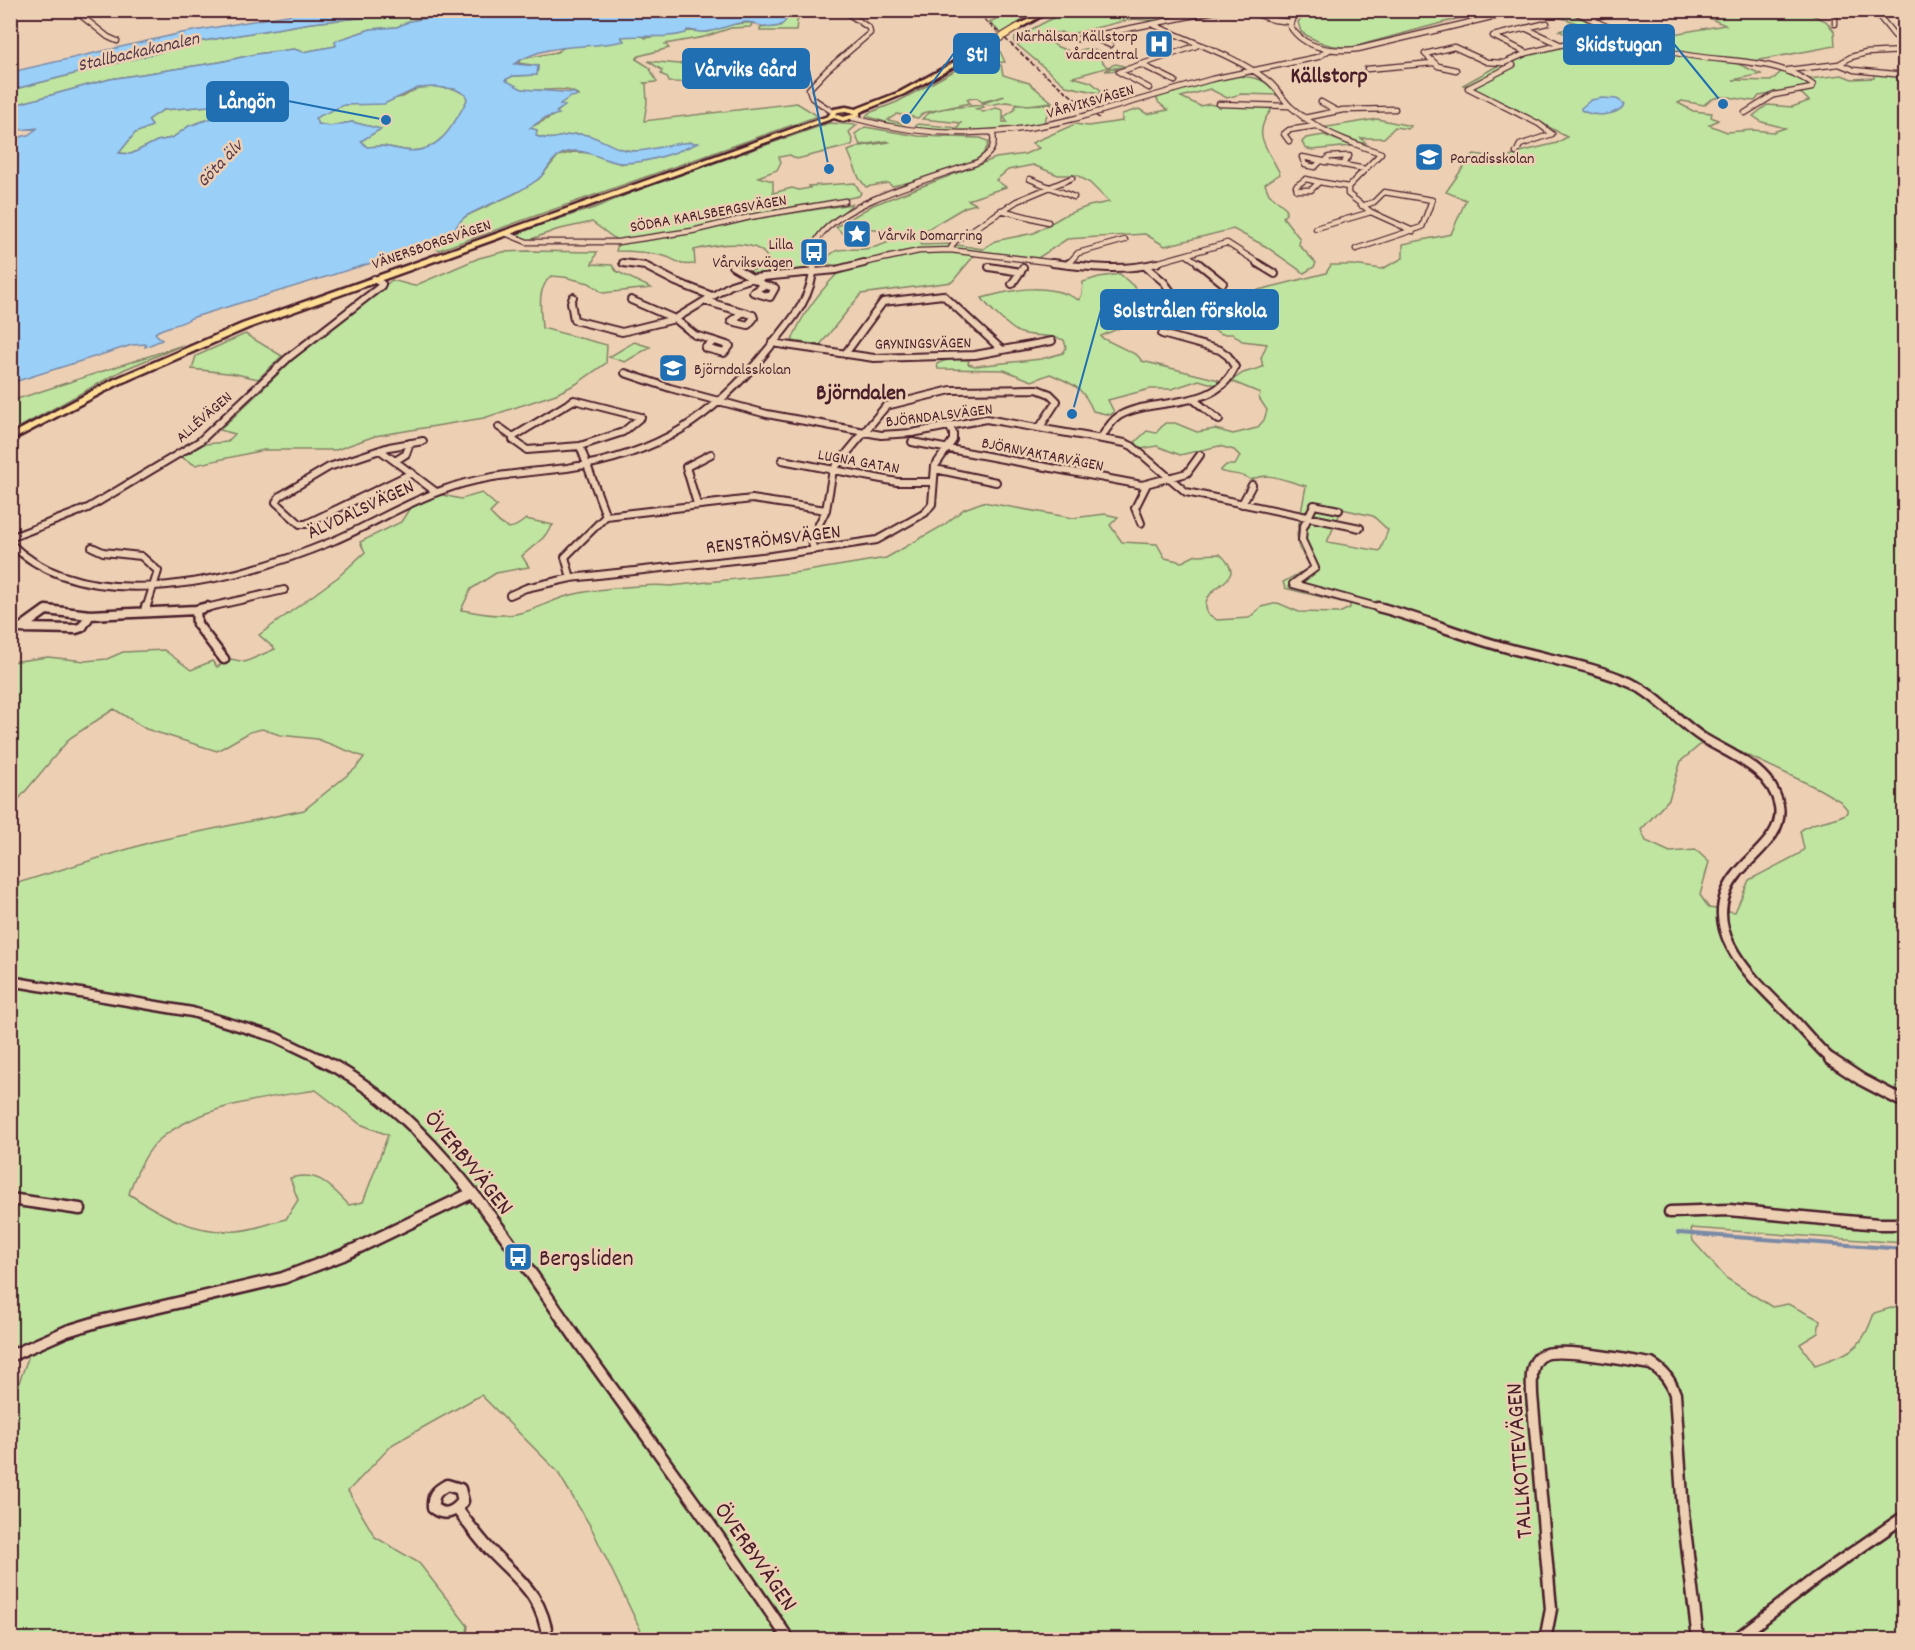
<svg xmlns="http://www.w3.org/2000/svg" width="1915" height="1650" viewBox="0 0 1915 1650" font-family="Dekko,sans-serif">
<rect width="100%" height="100%" fill="#edd0b4"/>
<filter id="ink" filterUnits="userSpaceOnUse"><feTurbulence type="fractalNoise" baseFrequency=".0167" numOctaves="2"/><feDisplacementMap in="SourceGraphic" scale="12" xChannelSelector="R" yChannelSelector="G"/><feConvolveMatrix kernelMatrix="1 2 1 2 8 2 1 2 1" color-interpolation-filters="sRGB"/></filter>
<g filter="url(#ink)">
<path fill="#bfe5a0" stroke="#848266" stroke-width="1.5" fill-rule="evenodd" d="M1723,10L1803,11L1826,21L1834,31L1835,46L1738,64L1761,74L1733,80L1771,81L1781,72L1788,70L1809,79L1842,75L1852,79L1874,78V73L1904,76V1243L1691,1228L1693,1241L1726,1278L1772,1307L1788,1304L1820,1320L1818,1333L1800,1344L1815,1365C1850,1352 1861,1352 1874,1313L1904,1304V1639H645L591,1527L557,1471L481,1395L393,1444L348,1491L375,1537L419,1563L468,1626L466,1639H11V1397L17,1388L28,1358L10,1342L11,885L151,842L304,810L356,768L364,757L317,739L280,735L262,729L250,732L217,751L146,729L114,709L70,738L13,806L11,817V662L48,657L85,661L107,659L123,652L164,650L191,670L212,661L217,667L231,659L245,662L275,649L259,635L338,577L365,552L360,542L401,522L411,506L438,494L461,499L482,493L497,506L490,513C505,528 508,534 526,519L553,525L543,538L522,556L529,567L496,573L471,589L461,610C476,612 492,616 507,615C527,614 546,603 564,597C585,590 648,583 670,586L801,572L886,558L944,525L964,509L983,502L1073,518L1105,514L1118,517L1110,525L1122,542L1157,544L1165,558L1182,562L1196,555L1220,554C1250,581 1209,583 1206,603C1205,606 1207,610 1207,613L1217,620L1249,618L1261,607L1278,603L1299,612L1339,613L1350,608V604L1285,588L1283,582L1311,567L1299,548L1297,534L1306,486C1287,482 1268,470 1251,480C1243,473 1230,475 1220,471L1226,465H1235L1240,456L1234,450L1219,446L1180,455L1157,446L1141,449L1136,445V441L1147,431L1156,433L1165,423H1175L1197,432L1215,429L1233,434L1257,428L1264,420L1267,410L1259,398L1260,393L1231,381L1243,373L1263,367L1261,358L1267,344L1242,341L1233,334H1222L1204,326L1190,325L1191,322L1184,318L1167,319L1156,317L1131,323L1101,336L1102,338L1137,355L1142,361L1219,380L1216,385L1199,380L1172,389H1150L1108,400L1114,412L1110,415L1093,411C1083,387 1073,384 1050,374L1032,381L1004,370L938,369L937,364C947,358 957,359 969,360L968,364L975,366L1041,359L1063,353L1066,347L1064,340C1047,334 1035,337 1021,333C1011,330 988,307 982,298C1015,289 1047,282 1079,300L1082,294L1083,282L1099,277L1120,274L1140,292L1149,307L1160,314L1197,311L1231,297L1326,273L1331,265H1353L1382,269L1403,258V244L1451,234L1466,200L1446,192L1469,159L1474,154L1490,156L1485,160V164L1494,165L1520,152L1557,143L1567,137L1522,112L1463,85L1499,65L1532,53L1617,33L1654,47L1659,45L1644,39L1725,25L1702,15ZM1790,91L1802,94L1809,101L1792,107L1767,105L1753,116L1762,122L1785,128L1773,132L1753,130L1727,132L1709,125L1718,120L1711,117L1712,113L1693,111L1678,103L1682,101L1704,105C1717,90 1737,100 1755,101L1759,96ZM1342,509L1373,516L1388,530L1380,551L1327,542ZM1715,740L1819,789L1840,801L1847,809V813C1833,822 1813,820 1800,831L1804,849L1799,854L1749,880L1735,912L1709,908L1700,895L1709,862L1696,850L1670,852L1646,841L1641,830L1669,799L1681,761L1700,745ZM316,1090L360,1124L388,1135L363,1202L349,1205C329,1185 319,1170 290,1178L298,1200L286,1219C270,1223 253,1230 237,1231C195,1234 163,1216 129,1194C133,1179 147,1149 160,1139C201,1105 265,1098 316,1090Z
M424,11H465L410,21L397,27L371,29L335,41L336,46L303,52L294,49L256,54L220,62L110,79L11,106V90L203,41L311,23Z
M772,11H833L801,17L797,21L796,31H760V28L780,26L788,16Z
M1017,11H1042L1002,34L989,22Z
M1066,11H1186L1187,15L1160,21L1132,19L1067,35L1061,32L1045,35L1046,39L1058,47L1072,52L1089,48L1113,56L1101,60L1107,67L1116,64L1127,67L1112,68L1119,70L1105,71L1111,68L1109,67L1073,77L1091,82L1104,93H1099L1066,86L1014,42L1015,38Z
M1301,11H1504L1460,18L1353,47C1332,48 1318,43 1301,32L1298,22L1305,15Z
M1543,11H1564L1612,30L1578,39L1559,31L1582,25Z
M743,23H753L750,27L731,28L704,37L665,44L669,48L639,56L636,59L649,67L657,82L644,83L646,84L647,103L644,121L797,103L818,116L439,250L429,245L439,242L453,231L458,221L468,215L516,193L539,179L558,156L574,152L592,153L621,164L690,142C668,147 644,155 621,149C607,146 595,135 581,134C563,133 556,143 536,136L537,130L529,128L551,117L564,106L560,104L570,96H579C567,83 538,94 522,89C516,87 509,83 504,80L513,76L537,75L538,66L518,63L522,59L557,52L566,46L623,40L620,37L638,34L646,38L686,31L708,32L722,26Z
M998,47L1005,62L967,64L991,48Z
M723,53L733,56L780,58L809,71L799,83L669,82L667,77L661,74L662,70L648,61L679,64Z
M1001,65L1003,75L1029,83L1052,102L1028,105L1006,102L989,105L983,103L1005,96L982,102L977,98L967,99L970,103L923,113L918,118L897,114L888,120L905,124L904,128L866,116L869,113L897,102L963,66Z
M1236,76C1255,77 1266,78 1277,95L1241,94L1227,98L1210,89L1181,97L1200,106L1209,104L1218,106L1252,105L1272,109C1250,136 1268,147 1280,174L1265,184L1269,194L1286,208V214L1283,217L1300,239L1299,245L1316,263L1314,267L1304,273L1265,246L1233,229L1165,246L1145,234L1067,239L1038,258L978,251L952,282L861,294L820,345L792,341C801,314 824,286 845,266L823,264C836,241 850,253 870,248C877,247 883,244 889,242L883,230L865,228L842,233L836,227L873,205L996,158L1025,154L1039,148L1032,143L1075,124L1088,126L1122,121V114L1139,109L1147,114L1168,110L1159,103L1156,97L1206,82ZM1033,165L1058,175H1077L1090,183L1109,202L1089,206L1065,215L1034,233L995,241L983,249L951,244L921,245V233L965,207L976,204L968,200L1006,187L996,180L1008,170Z
M435,87L455,89L466,95L467,100C454,125 438,156 404,150C388,147 384,145 367,147L360,141L380,129L352,122L330,126L317,124L315,117L344,105L403,97L418,88Z
M232,104L237,106L221,115L189,126L172,138L157,141L131,154L119,153L135,133L152,126L148,120L163,110Z
M1052,104L1043,124C995,130 963,133 914,128L918,124L958,128L961,123L922,119C935,104 965,108 982,105L984,107L976,109L983,112L996,108L1003,110V122H1007L1004,117L1014,110L1016,105Z
M1377,119L1411,126L1408,129L1395,127L1384,138H1361L1366,143H1362L1321,128Z
M829,123L857,125L849,132L853,142L852,145L797,159L790,155L779,157L781,162L777,170L758,177L773,181V193L792,188L799,190L810,188L809,186L855,183L861,193L859,196L693,229L618,241L592,222L556,230L529,240L520,238L516,235L539,225L594,208L643,188Z
M865,127L918,136L981,138L989,142C987,147 986,151 982,155C968,168 912,182 892,186L888,183L866,187L859,178L848,151L861,146L889,142L887,141L860,145L855,134Z
M1324,135L1352,146L1312,150L1305,148L1302,142L1306,138Z
M852,204C847,211 840,214 833,219C815,232 808,248 805,269L754,276L748,272L770,264C763,235 714,245 694,250L695,264C674,266 680,260 664,256C648,252 632,251 616,251L618,244L683,235L760,218Z
M527,251L597,252L592,264L612,265L616,271L651,288L603,293L589,283L564,277L551,276C536,290 541,309 542,328L607,345L606,363L576,384L556,394L484,418L375,436L336,450H264L195,465L181,457L204,444L227,442L235,434L220,430L308,345L392,280L414,286L479,258L503,252Z
M245,334L282,356L258,379L236,374L192,369L196,356Z
M634,342L650,347L625,362L609,357Z
M183,345L125,369L11,432V401Z"/>
<path fill="#9acff8" stroke="#7a89a6" stroke-width="1.5" fill-rule="evenodd" d="M772,10L775,14L788,16C786,21 784,24 779,26C762,31 759,22 746,22C732,23 719,31 705,32C699,33 693,30 687,30L686,33C663,40 644,34 621,37L624,41C585,50 550,41 514,64L538,66L537,75L513,76L505,80L522,89L575,93L577,96L570,97L560,104L565,106L556,112L559,114L545,118L530,128L537,130L536,136C554,143 563,133 581,134C599,135 614,151 634,151C655,151 677,140 698,143C676,153 648,163 623,163C605,164 580,141 558,156C549,162 546,174 537,180C516,196 491,202 468,215C460,219 458,225 453,231C439,246 410,255 391,257L191,318C180,326 164,326 155,333L162,340L145,347L146,344L132,345L11,383V139L28,135L38,128L11,131V106L110,79L220,62L256,54L294,49L303,52L336,46L335,41L371,29L397,27L410,21L465,11ZM435,87L455,89L466,95L467,100C454,125 438,156 404,150C387,147 385,145 367,147L361,141L381,129L352,122L330,126L318,124L315,118L344,105L384,104L418,88ZM232,104L236,106L221,115L189,126L172,138L157,141L131,154L119,153L135,133L152,126L148,120L163,110Z
M298,11H424L311,23L203,41L11,90V72L182,33L299,13Z
M1602,98L1617,99L1625,104C1617,117 1593,117 1581,110V108L1591,100Z"/>
<g fill="none" stroke-linecap="round" stroke-linejoin="round">
<path stroke="#7a89a6" stroke-width="4" d="M1678,1233L1904,1249"/>
<g stroke="#4a1f2b" stroke-width="7">
<path id="minor-far3" d="M74,10L108,37L117,41
M1244,10L1274,20L1291,22
M1295,10L1290,26C1304,49 1333,52 1358,49L1521,10
M1570,10C1604,24 1636,42 1672,52C1717,64 1774,55 1813,85L1812,88L1774,95L1745,113
M1874,10L1895,36L1904,38
M1883,10L1904,11
M1697,13L1710,10
M1588,18L1608,14
M1835,24V12L1838,10
M1154,25C1191,42 1234,55 1267,80C1277,87 1282,99 1291,107C1318,131 1347,142 1381,153L1348,187V194L1371,212L1413,231
M1525,28L1559,44
M1094,38L1110,45
M1078,39L1220,10
M1527,53L1493,36L1547,23
M1140,64L1175,81
M1839,64L1854,70L1904,75
M1367,69L1433,63
M1456,70L1438,66L1425,54L1454,47L1487,62L1504,63L1527,53L1618,31
M1788,70L1839,64L1851,57L1866,53L1904,51
M1149,88L1119,72L1196,46
M1468,88L1539,124L1552,134L1520,145L1516,153
M1468,88L1513,65
M1321,102L1337,111
M1219,104L1289,106
M1101,111L1212,79L1318,57L1329,50
M833,112L812,98L809,89L827,70L870,33L869,28L843,10
M853,118C929,139 1001,137 1077,118
M1304,118L1343,110L1395,109
M1289,141L1284,134L1289,130L1315,126
M1302,157L1365,169
M1302,157L1305,165L1315,167L1321,161
M1325,162L1329,157L1349,156L1342,165
M1030,179L1074,197
M1306,179L1319,182L1311,190H1297L1296,186Z
M1319,182L1348,187
M1001,210L1048,222
M1316,228L1371,212
M505,233L527,242H618L692,231L750,217L845,201
M1356,249L1422,227L1432,200L1384,192L1374,202L1362,206
M950,250L955,241L1017,201L1072,178
M1187,255L1200,264
M732,260V264
M623,263L636,264
M814,264C814,255 814,245 819,237C845,200 935,178 978,162C988,155 996,148 993,135
M858,264L919,251L950,250L1064,264
M1068,264L1078,253L1125,240
M1152,264L1227,243L1260,264"/>
</g>
<g stroke="#4a1f2b" stroke-width="10">
<path id="minor-far2" d="M623,263L645,266L676,282L712,296
M732,263V266L764,285
M1052,263C1087,267 1122,272 1157,263
M1198,263L1223,283
M1257,263L1275,274
M1067,265L1069,263
M1145,266L1164,282L1175,297
M989,267L1021,272
M1012,284L1023,268
M764,285L775,288L770,297L753,292Z
M573,297L571,302L574,320L622,332L675,319L731,285L753,278L836,270L864,263
M631,300L675,319L695,335L715,341
M705,301L753,315L754,318L748,325L731,321L742,313
M715,341L730,346L724,353L705,348Z
M772,343L874,358L975,355L1052,341
M845,354L883,302L943,295L1002,350
M625,373L670,388L767,414L881,435L912,433L986,419L1125,443L1132,446L1186,492L1360,528
M1193,399L1219,420
M574,400L641,417L623,432L580,446L527,450L513,440V437Z
M499,427L513,437
M1101,438C1106,430 1111,421 1119,416C1154,396 1216,412 1235,367L1228,356L1220,350L1162,334
M912,442L1142,485L1187,473L1200,455
M580,446L606,516
M380,450L436,492
M782,460L897,482H933
M395,461L406,454L410,443
M935,469L996,482
M412,473L306,524H300L276,502L280,496L329,467L389,447L423,441
M697,504L686,467L711,454
M1242,504L1252,485
M606,516L752,499L826,510
M1141,523L1135,508L1147,484
M10,538L88,508L200,441L288,358L381,286L382,284L374,279
M10,543C88,621 244,578 333,541C371,525 405,503 443,490C483,475 525,473 567,468C658,455 713,418 770,347C791,321 813,298 814,263
M92,547L103,552L141,556L158,571L146,609
M814,550L811,540L826,510L833,470L886,406L951,390L1037,389L1050,394L1057,401L1040,427
M571,578L565,557L606,516
M1293,584L1384,609
M1293,584L1315,568L1302,540L1303,528L1314,505L1339,510
M510,595L526,588L571,578L771,556L877,540L925,513L932,504L935,466L953,440V433L949,426
M201,609L284,590"/>
</g>
<g stroke="#4a1f2b" stroke-width="13">
<path id="minor-far1" d="M1378,607C1421,618 1462,636 1504,647C1546,659 1591,665 1631,683C1659,697 1678,722 1703,738C1731,755 1772,769 1779,806C1784,835 1754,853 1738,873C1691,929 1758,983 1794,1020C1807,1034 1818,1048 1832,1060
M196,610L197,624L224,659
M145,611L146,607
M21,628L46,610L90,615L196,610L207,607
M21,628L76,629L82,627L90,615
M10,981L192,1012L275,1037L323,1060"/>
</g>
<g stroke="#4a1f2b" stroke-width="15">
<path id="minor" d="M320,1059C434,1114 513,1250 585,1351C654,1446 724,1542 789,1640
M1830,1059L1862,1080L1904,1102
M10,1199L80,1209
M1670,1212L1729,1210L1878,1224H1904
M10,1356L67,1331L100,1321L283,1278L343,1255L472,1193
M447,1485L460,1489L463,1501C455,1512 445,1517 433,1508C432,1495 436,1491 447,1485Z
M457,1509C467,1522 478,1537 489,1549C519,1581 542,1593 548,1640
M1545,1640L1551,1609L1532,1395C1532,1383 1529,1364 1541,1356C1554,1346 1631,1361 1651,1364C1664,1372 1670,1380 1675,1394L1683,1512L1698,1640
M1735,1640L1816,1578L1904,1517"/>
</g>
<g stroke="#4a1f2b" stroke-width="5">
<path id="major" d="M1045,10H1052L1020,28L1015,27Z
M982,47L985,49L984,50L904,94L860,112V116L843,121L834,118L248,328L121,383L10,441V435L115,379L242,324L828,116L834,109L846,107L856,109L900,92ZM846,111L855,114L843,117L835,114L838,112Z"/>
</g>
<use href="#minor-far3" stroke="#edd0b4" stroke-width="4.5"/>
<use href="#minor-far2" stroke="#edd0b4" stroke-width="6"/>
<use href="#minor-far1" stroke="#edd0b4" stroke-width="8"/>
<use href="#minor" stroke="#edd0b4" stroke-width="10"/>
<use href="#major" fill="#fedd96" fill-rule="evenodd"/>
<path stroke="#4a1f2b" stroke-width="1.5" stroke-dasharray="5 2" stroke-linecap="butt" d="M974,10L1039,70L1099,118"/>
<g stroke="#4a1f2b" stroke-width="7" stroke-linecap="butt">
<path id="minor-bridge" d="M1077,118L1101,111"/>
</g>
<g stroke="#4a1f2b" stroke-width="8" stroke-linecap="butt">
<path id="major-bridge" d="M982,49L1018,27"/>
</g>
<use href="#minor-bridge" stroke="#edd0b4" stroke-width="4.5"/>
<use href="#major-bridge" stroke="#fedd96" stroke-width="6"/>
</g>
</g>
<defs>
<g id="hospital-square" transform="scale(1.5)"><rect x="-9" y="-9" width="18" height="18" rx="4" fill="#1f6fb2" stroke="#edd0b4"/><path d="M-5-5h3v3.5h4V-5h3V5h-3V1.5h-4V5h-3Z" fill="#fff"/></g>
<g id="school-square" transform="scale(1.5)"><rect x="-9" y="-9" width="18" height="18" rx="4" fill="#1f6fb2" stroke="#edd0b4"/><path d="M0-5L7-2L0 1L-7-2ZM-4 1L0 2.5L4 1V4Q0 6-4 4Z" fill="#fff"/></g>
<g id="sight-square" transform="scale(1.5)"><rect x="-9" y="-9" width="18" height="18" rx="4" fill="#1f6fb2" stroke="#edd0b4"/><path d="M0-6L1.8-2.2L6-1.7L2.9 1.2L3.7 5.4L0 3.3L-3.7 5.4L-2.9 1.2L-6-1.7L-1.8-2.2Z" fill="#fff"/></g>
<g id="bus-square" transform="scale(1.5)"><rect x="-9" y="-9" width="18" height="18" rx="4" fill="#1f6fb2" stroke="#edd0b4"/><path d="M-5-6H5V4H4V6H2V4H-2V6H-4V4H-5ZM-3.5-4V0h7V-4ZM-3.5 1.2v1.5H-2V1.2ZM2 1.2v1.5H3.5V1.2Z" fill="#fff"/></g>
</defs>
<g fill-rule="evenodd">
<use href="#hospital-square" x="1159" y="44"/>
<use href="#school-square" x="1429" y="157"/>
<use href="#sight-square" x="857" y="234"/>
<use href="#bus-square" x="814" y="252"/>
<use href="#school-square" x="673" y="368"/>
<use href="#bus-square" x="518" y="1257"/>
</g>
<g text-anchor="middle" stroke-width="5" stroke-linejoin="round" paint-order="stroke">
<g font-size="16" fill="#4a1f2b" stroke="#edd0b4" text-anchor="start">
<text x="1138" y="41" text-anchor="end">Närhälsan Källstorp<tspan x="1138" dy="18">vårdcentral</tspan></text>
<text x="1450" y="163">Paradisskolan</text>
<text x="878" y="240">Vårvik Domarring</text>
<text x="793" y="249" text-anchor="end">Lilla<tspan x="793" dy="18">Vårviksvägen</tspan></text>
<text x="694" y="374">Björndalsskolan</text>
</g>
<g font-size="16" fill="#4a1f2b" stroke="#edd0b4">
<text transform="translate(1090 100) rotate(-16)" y="6">VÅRVIKSVÄGEN</text>
<text transform="translate(708 212) rotate(-10)" y="6">SÖDRA KARLSBERGSVÄGEN</text>
<text transform="translate(431 243) rotate(-19)" y="6">VÄNERSBORGSVÄGEN</text>
<text transform="translate(923 342) rotate(-1)" y="6">GRYNINGSVÄGEN</text>
<text transform="translate(939 414) rotate(-7)" y="6">BJÖRNDALSVÄGEN</text>
<text transform="translate(203 416) rotate(-41)" y="6">ALLÉVÄGEN</text>
<text transform="translate(1043 453) rotate(11)" y="6">BJÖRNVAKTARVÄGEN</text>
<text transform="translate(859 460) rotate(10)" y="6">LUGNA GATAN</text>
</g>
<g font-size="18" font-style="italic" fill="#56394a" stroke="#edd0b4">
<text transform="translate(138 51) rotate(-13)" y="6">Stallbackakanalen</text>
<text transform="translate(219 163) rotate(-46)" y="6">Göta älv</text>
</g>
<g font-size="20" fill="#4a1f2b" stroke="#edd0b4">
<text transform="translate(360 508) rotate(-25)" y="7">ÄLVDALSVÄGEN</text>
<text transform="translate(773 538) rotate(-7)" y="7">RENSTRÖMSVÄGEN</text>
</g>
<g font-size="22" font-weight="bold" fill="#4a1f2b" stroke="#edd0b4">
<text x="1329" y="82">Källstorp</text>
<text x="861" y="399">Björndalen</text>
</g>
<g font-size="24" fill="#4a1f2b" stroke="#edd0b4">
<text transform="translate(470 1162) rotate(51)" y="8">ÖVERBYVÄGEN</text>
<text transform="translate(1518 1461) rotate(-94)" y="8">TALLKOTTEVÄGEN</text>
<text transform="translate(757 1556) rotate(55)" y="8">ÖVERBYVÄGEN</text>
</g>
<g font-size="24" fill="#4a1f2b" stroke="#edd0b4" text-anchor="start">
<text x="539" y="1265">Bergsliden</text>
</g>
</g>
<path fill="none" stroke="#1f6fb2" stroke-width="2" d="M1723 104L1674 44M906 119L954 53M829 169L809 69M386 120L288 101M1072 414L1101 310"/>
<g fill="#1f6fb2" stroke="#edd0b4" stroke-width="2">
<circle cx="1723" cy="104" r="6"/>
<circle cx="906" cy="119" r="6"/>
<circle cx="829" cy="169" r="6"/>
<circle cx="386" cy="120" r="6"/>
<circle cx="1072" cy="414" r="6"/>
</g>
<g fill="#1f6fb2" stroke="#1f6fb2" stroke-width="2">
<rect x="1564" y="25" width="110" height="39" rx="6"/>
<rect x="954" y="34" width="45" height="39" rx="6"/>
<rect x="683" y="49" width="126" height="39" rx="6"/>
<rect x="207" y="82" width="81" height="39" rx="6"/>
<rect x="1101" y="290" width="177" height="39" rx="6"/>
</g>
<g font-size="21" text-anchor="middle" font-weight="bold" fill="#fff">
<text x="1619" y="51">Skidstugan</text>
<text x="977" y="61">St1</text>
<text x="746" y="76">Vårviks Gård</text>
<text x="247" y="108">Långön</text>
<text x="1190" y="317">Solstrålen förskola</text>
</g>
<rect width="1915" height="1650" fill="none" stroke="#edd0b4" stroke-width="36"/>
<rect x="18" y="18" width="1879" height="1614" fill="none" stroke="#4a1f2b" stroke-width="2" filter="url(#ink)"/>
</svg>
